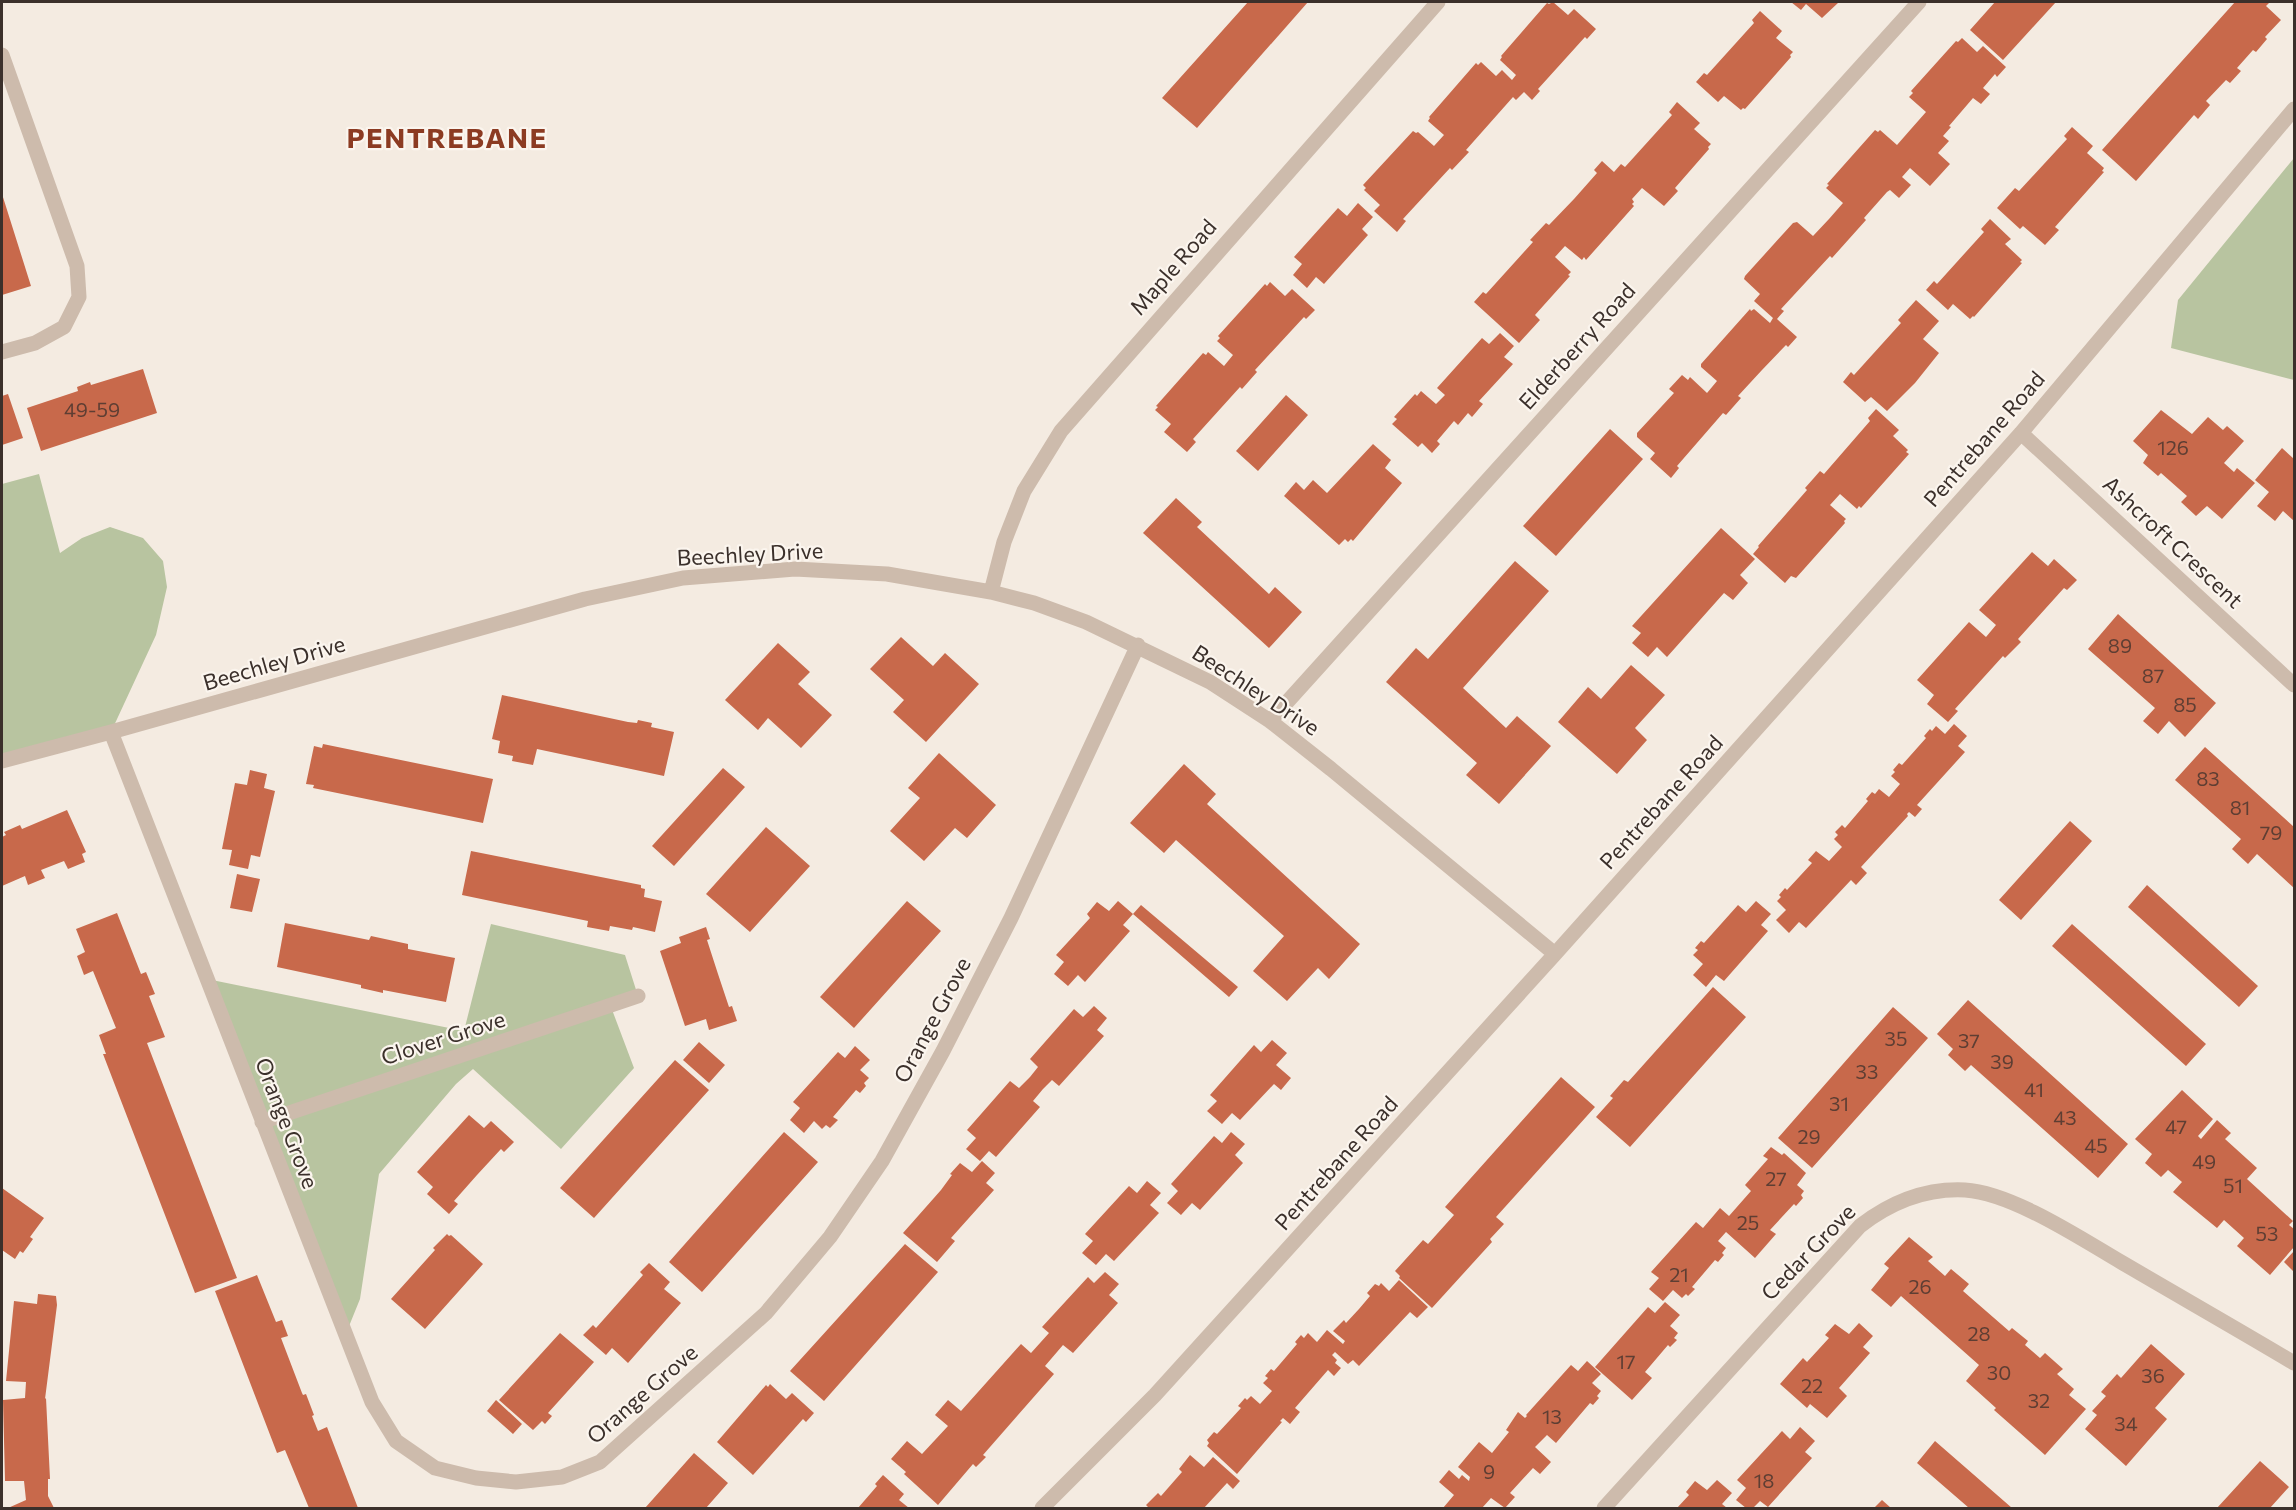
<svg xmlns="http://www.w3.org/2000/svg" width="2296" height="1510" viewBox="0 0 2296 1510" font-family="Commissioner,sans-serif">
<rect width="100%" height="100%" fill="#f4ebe1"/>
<path fill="#b8c4a0" d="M2294,158V380L2171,348L2178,300Z
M39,474L60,553L82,538L110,527L143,538L163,561L167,587L156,635L111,732L2,761V484Z
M491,924L625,955L638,996L611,1007L634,1068L561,1149L473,1069L456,1084L379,1174L360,1299L345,1336L207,979L464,1031Z"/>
<path fill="#c8694b" d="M1248,2H1308L1197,128L1162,98Z
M1553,2L1568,15L1574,9L1596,29L1587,39L1585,37L1538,89L1540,91L1532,100L1524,92L1516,100L1513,97L1466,150L1469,152L1452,170L1450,168L1403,219L1406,221L1397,232L1374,211L1380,205L1364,190L1366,188L1363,185L1413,131L1416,133L1418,132L1434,146L1444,135L1428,121L1430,118L1429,117L1476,63L1478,65L1481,62L1496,76L1502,70L1512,80L1516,75L1500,60L1502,57L1501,56L1547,3L1549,4Z
M1791,2H1839L1822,18L1806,4L1801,10Z
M1995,2H2056L2003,60L1970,30Z
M2235,2H2270L2266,6L2281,20L2265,37L2267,39L2256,52L2253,50L2237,68L2241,71L2230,83L2226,80L2206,101L2210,105L2198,119L2194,115L2136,181L2102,150Z
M1760,11L1782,31L1776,38L1793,52L1790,55L1791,57L1769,82L1745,109L1743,108L1741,110L1724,96L1718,102L1696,82L1704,73L1707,75L1754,23L1752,20Z
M1962,38L1977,52L1983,46L2006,67L1997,77L1995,74L1983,88L1990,94L1981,104L1973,98L1949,126L1951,127L1943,136L1949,141L1938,153L1950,164L1930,186L1910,168L1902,177L1911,185L1899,198L1890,190L1887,192L1864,218L1866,220L1832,258L1830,256L1781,309L1784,311L1777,319L1797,337L1788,347L1786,345L1762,370L1738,396L1741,398L1726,415L1723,413L1677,466L1679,468L1671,478L1650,459L1655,453L1637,437V433L1674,393L1669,389L1682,375L1688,380L1690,377L1707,393L1717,381L1701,367V364L1750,309L1751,311L1754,309L1770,323L1773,318L1754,301L1760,294L1744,279L1745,276L1793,223L1797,222L1813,236L1829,219L1843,203L1826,188L1829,185L1827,184L1875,130L1878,132L1880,130L1897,145L1911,129L1926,112L1909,97L1913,93L1911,91L1956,41L1958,42Z
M1677,102L1700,123L1694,129L1711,144L1708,147L1709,149L1675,188L1678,191L1664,206L1642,188L1632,199L1634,202L1632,204L1634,206L1586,260L1584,257L1582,260L1565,246L1555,257L1571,272L1568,275L1570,276L1535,315L1540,320L1519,343L1474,302L1483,292L1486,294L1533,242L1530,240L1546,223L1549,225L1574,199L1597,173L1594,170L1602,161L1614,172L1621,164L1625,167L1672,115L1669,112Z
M2072,127L2093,146L2087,153L2104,168L2102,171L2104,172L2055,227L2059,230L2045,245L2023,226L2020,229L1997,208L2015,188L2019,191L2067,139L2064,136Z
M2,194L31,286L2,295Z
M1358,203L1373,217L1362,229L1368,235L1324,284L1316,277L1307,288L1293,275L1302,264L1294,257L1338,208L1347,216Z
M1990,219L2011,239L2005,244L2022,260L2020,262L2022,263L1974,317L1973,316L1970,319L1953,304L1948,310L1926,290L1934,281L1937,284L1984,232L1981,229Z
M1270,282L1285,296L1292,289L1315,310L1306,319L1304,317L1255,370L1257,372L1242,389L1240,387L1193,439L1196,442L1187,452L1164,432L1171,424L1155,410L1158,407L1156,406L1203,353L1206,355L1208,352L1224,366L1233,355L1217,341L1220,338L1218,336L1265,284L1267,286Z
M1916,300L1939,321L1923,339L1939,353L1915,383L1887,411L1871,397L1865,402L1843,382L1851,372L1854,375L1901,323L1898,320Z
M1500,333L1514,346L1504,357L1513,364L1479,401L1483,404L1472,417L1468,413L1458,425L1454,421L1437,441L1440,444L1432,453L1422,443L1418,447L1392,424L1397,419L1394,417L1415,394L1417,396L1421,391L1436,404L1445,395L1437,388L1482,338L1489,344Z
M143,369L157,413L41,451L27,408L78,391L77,387L90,382L91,385Z
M8,394L23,438L2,445V396Z
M1286,395L1308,415L1258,471L1236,451Z
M1876,409L1899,430L1893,436L1908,450L1906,452L1909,454L1861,508L1859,506L1857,509L1840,494L1830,505L1846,519L1844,521L1845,523L1796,578L1791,576L1785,583L1753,554L1759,547L1758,546L1807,490L1805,488L1813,479L1820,471L1824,474L1870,421L1868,418Z
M2161,410L2192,434L2208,417L2223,430L2227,426L2244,441L2224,463L2234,472L2237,468L2255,483L2222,519L2207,506L2196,516L2181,502L2187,496L2161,473L2158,476L2143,463L2148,455L2133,441Z
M1610,429L1643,459L1556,556L1523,526Z
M1373,444L1391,460L1385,468L1402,483L1353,541L1351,539L1348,542L1345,539L1339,545L1284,496L1296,482L1304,490L1313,480L1327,493Z
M2282,448L2294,459V521L2283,511L2275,521L2257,506L2269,492L2255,480Z
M1176,498L1202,522L1197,527L1269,594L1275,587L1302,612L1269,648L1143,533Z
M1721,528L1755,559L1740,575L1748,583L1733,600L1724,593L1667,657L1657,647L1648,657L1632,643L1641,633L1632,626Z
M2032,552L2048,566L2054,559L2077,580L2067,590L2064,588L2018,639L2021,642L2005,658L2003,656L1955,709L1958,711L1948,722L1927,704L1934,695L1917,680L1969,622L1986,637L1996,625L1979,610Z
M1515,561L1549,591L1463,688L1506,728L1517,716L1551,746L1499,804L1466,775L1477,763L1386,682L1416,648L1428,659Z
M2118,614L2216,703L2185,737L2169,721L2158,734L2143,721L2155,708L2088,649Z
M901,637L933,666L945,653L979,684L926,742L893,712L904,700L870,669Z
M778,643L810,672L798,684L832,715L801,748L768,718L758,730L725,700Z
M1631,665L1665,695L1635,728L1647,740L1617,774L1558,722L1588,687L1601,699Z
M502,695L628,722L637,723L638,720L652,723L651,727L674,732L664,776L537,749L533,765L512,761L513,756L498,753L500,741L492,739Z
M1954,724L1967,736L1958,746L1965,752L1917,805L1922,809L1915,817L1909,812L1907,814L1908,816L1861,867L1867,873L1856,885L1851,880L1806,928L1799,922L1789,933L1776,920L1786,910L1777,901L1781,897L1779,895L1785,888L1787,890L1812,863L1808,860L1816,851L1829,861L1841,848L1842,847L1834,839L1838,835L1835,832L1842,825L1845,828L1868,801L1866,799L1872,792L1875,794L1879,789L1889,797L1900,784L1891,776L1895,772L1893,770L1899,763L1902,765L1926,738L1924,736L1930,729L1932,731L1936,726L1945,734Z
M323,744L493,779L483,823L313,788L314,785L306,784L314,746L322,748Z
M2205,747L2294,827V888L2257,854L2248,864L2232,849L2241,839L2175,780Z
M939,753L996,805L967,838L955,828L924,861L890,831L920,798L908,788Z
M1184,764L1216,794L1207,804L1360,944L1329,979L1318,968L1287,1001L1253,971L1284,936L1176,840L1164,853L1130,823Z
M723,768L745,787L674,866L652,846Z
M250,770L267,774L264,788L275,791L260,857L251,855L248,869L229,865L232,850L222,849L235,783L247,785Z
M67,810L86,852L82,854L85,862L68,869L64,861L41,870L45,878L28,885L25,876L2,886V837L6,835L4,832L20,825L22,829Z
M2070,821L2092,841L2021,920L1999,900Z
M766,827L810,866L750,932L706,894Z
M471,851L641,885V888L645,889L644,897L662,901L655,932L633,927L632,930L610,926L609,931L587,927L588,921L462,895Z
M237,874L260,879L252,912L230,908Z
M2147,885L2258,986L2239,1007L2128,907Z
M907,901L941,931L854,1028L820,997Z
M1118,901L1133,914L1141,905L1238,987L1229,997L1133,914L1123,925L1130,931L1085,982L1078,975L1068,986L1054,974L1064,962L1056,955L1090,918L1087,914L1097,902L1109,911Z
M1756,901L1771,914L1761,925L1768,931L1724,981L1716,975L1706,987L1693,975L1703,964L1693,955L1698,950L1695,948L1701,941L1704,943L1738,905L1746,912Z
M117,913L141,974L146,972L155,994L149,996L165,1037L147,1043L237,1278L195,1293L103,1054H106L99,1035L116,1028L93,971L84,975L77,956L85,952L76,929Z
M285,923L369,940L371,936L408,944V949L455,958L446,1002L383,990V993L361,988V985L277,967Z
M2072,924L2206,1044L2186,1066L2052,946Z
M706,927L710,939L707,940L718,974L729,1007L732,1006L737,1021L709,1030L706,1019L685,1026L660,951L681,943L679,937Z
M1713,987L1746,1017L1630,1147L1596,1117L1613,1098L1610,1096L1624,1080L1628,1082Z
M1968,1000L2128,1144L2098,1178L1971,1065L1965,1071L1948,1055L1953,1049L1937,1034Z
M1094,1006L1107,1018L1097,1030L1104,1036L1059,1086L1052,1080L1043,1089L1033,1101L1040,1107L996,1157L989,1151L980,1161L966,1149L976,1138L967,1130L1010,1081L1019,1088L1030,1077L1038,1067L1030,1059L1074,1009L1083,1017Z
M1893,1007L1928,1038L1812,1168L1778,1138Z
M1272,1040L1287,1053L1276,1065L1291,1078L1281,1090L1274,1084L1240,1120L1232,1113L1222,1124L1207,1111L1217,1101L1210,1095L1254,1045L1261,1052Z
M699,1042L725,1065L709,1083L683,1060Z
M855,1046L870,1060L860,1070L869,1078L864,1083L866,1086L860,1093L856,1090L833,1117L838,1120L830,1128L826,1125L822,1129L814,1121L804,1133L790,1120L800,1108L793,1102L838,1052L845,1058Z
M675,1060L709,1090L594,1218L560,1188Z
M1561,1077L1595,1107L1496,1217L1504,1224L1490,1239L1492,1242L1432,1308L1399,1278L1400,1276L1395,1271L1423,1240L1428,1244L1454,1215L1445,1207Z
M2182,1090L2213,1119L2198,1136L2201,1139L2217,1120L2231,1133L2225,1139L2257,1168L2247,1179L2293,1221L2289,1225L2294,1229V1247L2270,1275L2237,1246L2244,1238L2224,1220L2217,1228L2173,1192L2182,1182L2168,1170L2161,1177L2145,1163L2152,1154L2135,1139Z
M469,1115L484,1128L491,1121L514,1142L504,1152L501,1149L477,1175L454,1201L458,1204L449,1214L427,1194L433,1187L417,1172Z
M784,1132L818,1162L702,1292L669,1262Z
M1231,1132L1245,1144L1235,1155L1243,1163L1200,1210L1192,1203L1181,1215L1167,1203L1178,1191L1171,1184L1214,1136L1222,1143Z
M1771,1147L1782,1155L1784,1153L1806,1173L1797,1185L1804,1191L1801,1195L1803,1198L1796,1206L1794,1204L1770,1230L1776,1234L1755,1258L1726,1232L1718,1241L1726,1248L1722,1253L1724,1255L1718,1262L1715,1260L1692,1287L1695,1289L1688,1296L1686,1294L1682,1298L1673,1290L1663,1301L1649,1289L1659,1278L1651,1272L1696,1222L1703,1228L1720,1208L1729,1216L1751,1191L1745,1185L1768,1159L1763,1156Z
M982,1161L995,1173L986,1183L994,1190L951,1238L955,1241L937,1262L903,1233L941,1190L952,1175L950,1174L960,1163L972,1172Z
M1147,1181L1161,1193L1150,1205L1159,1213L1114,1261L1106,1254L1096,1265L1082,1253L1093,1241L1085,1234L1129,1186L1137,1193Z
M2,1188L44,1218L30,1237L33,1239L23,1253L20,1251L15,1259L2,1250Z
M447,1234L449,1236L451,1235L483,1264L425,1329L391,1299L435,1250L433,1248Z
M1909,1237L1933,1257L1928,1261L1945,1276L1951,1269L1969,1284L1963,1291L2009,1331L2012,1328L2028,1341L2025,1345L2040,1358L2045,1353L2063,1369L2057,1374L2074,1389L2069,1395L2086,1409L2045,1455L1994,1410L1996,1408L1966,1381L1979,1365L1901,1296L1891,1307L1871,1290L1889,1268L1884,1264Z
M905,1244L938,1272L824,1401L790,1371Z
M2294,1251V1272L2284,1262Z
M649,1263L670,1282L664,1289L681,1303L628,1363L612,1348L606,1355L583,1335L593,1325L596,1328L643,1275L640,1272Z
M1105,1272L1119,1284L1109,1295L1118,1303L1073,1353L1063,1345L1045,1366L1054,1374L983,1455L986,1457L976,1467L973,1464L938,1505L904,1474L906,1472L891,1459L907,1441L922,1454L948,1426L935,1415L948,1400L961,1411L1021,1344L1031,1353L1049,1333L1042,1327L1088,1277L1094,1283Z
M257,1275L276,1322L282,1320L288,1336L281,1338L302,1393L303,1395L306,1394L314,1415L312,1416L318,1431L327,1427L358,1508H309L285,1450L277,1453L215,1291Z
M1399,1280L1428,1307L1417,1318L1410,1312L1359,1366L1353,1360L1348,1364L1335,1352L1332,1355L1337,1360L1335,1363L1341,1368L1334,1376L1328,1370L1295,1408L1300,1412L1290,1424L1283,1418L1280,1421L1282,1422L1237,1474L1207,1446L1209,1443L1207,1440L1214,1432L1217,1434L1230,1420L1241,1408L1238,1406L1245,1398L1247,1400L1251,1396L1260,1404L1272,1391L1263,1383L1268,1378L1265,1376L1271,1369L1274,1371L1286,1357L1297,1344L1295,1342L1301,1335L1304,1338L1308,1333L1317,1342L1327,1330L1343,1344L1345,1341L1333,1331L1344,1320L1346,1323L1359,1309L1370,1296L1367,1293L1375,1284L1379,1286L1381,1283L1389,1291Z
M38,1294L56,1296L57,1305L45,1399L46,1398L50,1479H48V1496L54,1508H8L26,1500L24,1481H5L3,1400L25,1398L26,1382L6,1381L14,1301L37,1304Z
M1665,1302L1680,1315L1670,1326L1678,1333L1674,1338L1677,1340L1670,1347L1668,1345L1645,1372L1652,1378L1632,1400L1595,1367L1648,1307L1655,1313Z
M1859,1323L1873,1336L1863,1347L1870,1353L1839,1388L1847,1396L1827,1418L1810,1404L1807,1408L1780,1384L1803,1358L1807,1362L1829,1338L1825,1335L1835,1324L1849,1334Z
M560,1333L594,1362L548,1413L552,1416L545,1424L542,1421L533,1430L499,1400Z
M2151,1344L2185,1374L2155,1408L2167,1419L2126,1466L2085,1429L2097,1415L2092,1411L2106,1396L2101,1392L2117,1374L2121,1378Z
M1587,1361L1601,1374L1592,1383L1601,1391L1597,1396L1599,1398L1593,1405L1590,1403L1556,1443L1547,1435L1535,1447L1551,1462L1540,1474L1533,1468L1510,1493L1515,1497L1505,1508L1491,1498L1482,1508H1443L1454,1495L1439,1482L1449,1470L1459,1479L1462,1475L1469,1481L1470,1477L1458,1467L1479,1442L1492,1453L1509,1432L1506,1430L1518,1412L1525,1418L1527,1416L1526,1415L1571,1365L1578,1371Z
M770,1384L786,1399L792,1393L814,1413L806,1422L803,1419L753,1475L717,1442L766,1385L768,1387Z
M496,1400L522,1424L513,1434L487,1411Z
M1800,1427L1815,1441L1805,1452L1812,1458L1768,1507L1760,1501L1753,1508H1746L1736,1500L1746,1488L1737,1480L1782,1431L1790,1439Z
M1935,1441L2012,1508H1969L1917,1463Z
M694,1453L728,1483L706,1508H645Z
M1190,1455L1204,1467L1213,1457L1240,1481L1233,1489L1227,1483L1204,1508H1149L1146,1505L1158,1493L1161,1496L1182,1472L1179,1469Z
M2260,1461L2289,1487L2270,1508H2217Z
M883,1475L904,1494L899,1500L909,1508H858L877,1486L875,1484Z
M1717,1480L1732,1493L1722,1504L1727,1508H1677L1689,1495L1686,1492L1695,1481L1707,1490Z
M1882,1500L1891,1508H1874Z"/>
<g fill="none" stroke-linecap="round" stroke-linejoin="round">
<path stroke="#cdbbac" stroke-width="15" d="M2,55L77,266L79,297L64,327L35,343L2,352
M2021,433L2294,685
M991,592L1004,542L1024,491L1061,431L1438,2
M1270,721L1919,2
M111,732L372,1402L396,1441L435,1468L476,1478L516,1482L562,1477L600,1462L766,1313L830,1237L882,1161L943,1051L1011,918L1138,645
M2,761L111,732L585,599L683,578L795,569L887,574L991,592L1034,603L1086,622L1210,682L1270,721L1331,769L1555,954
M262,1122L638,996
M1042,1508L1155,1395L1555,954L2021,433L2294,109
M1604,1508L1860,1226C1891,1202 1925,1188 1965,1190C2012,1193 2080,1238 2121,1262C2179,1296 2237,1329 2294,1363"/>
</g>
<g text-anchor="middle" stroke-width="4.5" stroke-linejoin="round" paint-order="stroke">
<g font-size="20" fill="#5e3e33">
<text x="92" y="417">49-59</text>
<text x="2173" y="455">126</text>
<text x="2120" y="653">89</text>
<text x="2153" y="683">87</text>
<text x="2185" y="712">85</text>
<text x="2208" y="786">83</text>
<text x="2240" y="815">81</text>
<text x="2271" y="840">79</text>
<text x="1896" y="1046">35</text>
<text x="1969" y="1048">37</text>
<text x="2002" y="1069">39</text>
<text x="1867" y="1079">33</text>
<text x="2034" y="1097">41</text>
<text x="1839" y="1111">31</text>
<text x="2065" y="1125">43</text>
<text x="2176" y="1134">47</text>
<text x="1809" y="1144">29</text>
<text x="2096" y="1153">45</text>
<text x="2204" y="1169">49</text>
<text x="1776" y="1186">27</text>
<text x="2233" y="1193">51</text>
<text x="1748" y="1230">25</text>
<text x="2267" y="1241">53</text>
<text x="1679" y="1282">21</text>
<text x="1920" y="1294">26</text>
<text x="1979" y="1341">28</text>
<text x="1626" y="1369">17</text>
<text x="1999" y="1380">30</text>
<text x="2153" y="1383">36</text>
<text x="1812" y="1393">22</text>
<text x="2039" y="1408">32</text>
<text x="1552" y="1424">13</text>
<text x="2126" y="1431">34</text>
<text x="1489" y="1479">9</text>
<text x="1764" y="1488">18</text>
</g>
<g font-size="22" fill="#3b302b" stroke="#fbf5ee">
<text transform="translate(1173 267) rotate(-49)" y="8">Maple Road</text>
<text transform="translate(1577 346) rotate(-48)" y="8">Elderberry Road</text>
<text transform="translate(1984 439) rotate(-49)" y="8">Pentrebane Road</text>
<text transform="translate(2173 542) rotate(43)" y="8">Ashcroft Crescent</text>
<text transform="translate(750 554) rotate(-3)" y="8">Beechley Drive</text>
<text transform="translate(274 663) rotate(-16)" y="8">Beechley Drive</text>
<text transform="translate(1256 690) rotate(33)" y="8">Beechley Drive</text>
<text transform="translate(1661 802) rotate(-48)" y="8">Pentrebane Road</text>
<text transform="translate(932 1020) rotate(-62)" y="8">Orange Grove</text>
<text transform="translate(443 1038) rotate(-18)" y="8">Clover Grove</text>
<text transform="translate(287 1123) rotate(69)" y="8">Orange Grove</text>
<text transform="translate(1336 1163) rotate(-48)" y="8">Pentrebane Road</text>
<text transform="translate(1808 1252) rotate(-46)" y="8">Cedar Grove</text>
<text transform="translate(642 1394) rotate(-41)" y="8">Orange Grove</text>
</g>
<g font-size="28" font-weight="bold" letter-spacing="1.5" fill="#8c3b22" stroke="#fbf5ee">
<text x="447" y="148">PENTREBANE</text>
</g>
</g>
<rect width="2296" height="1510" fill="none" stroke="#3b302b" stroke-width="6"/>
</svg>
